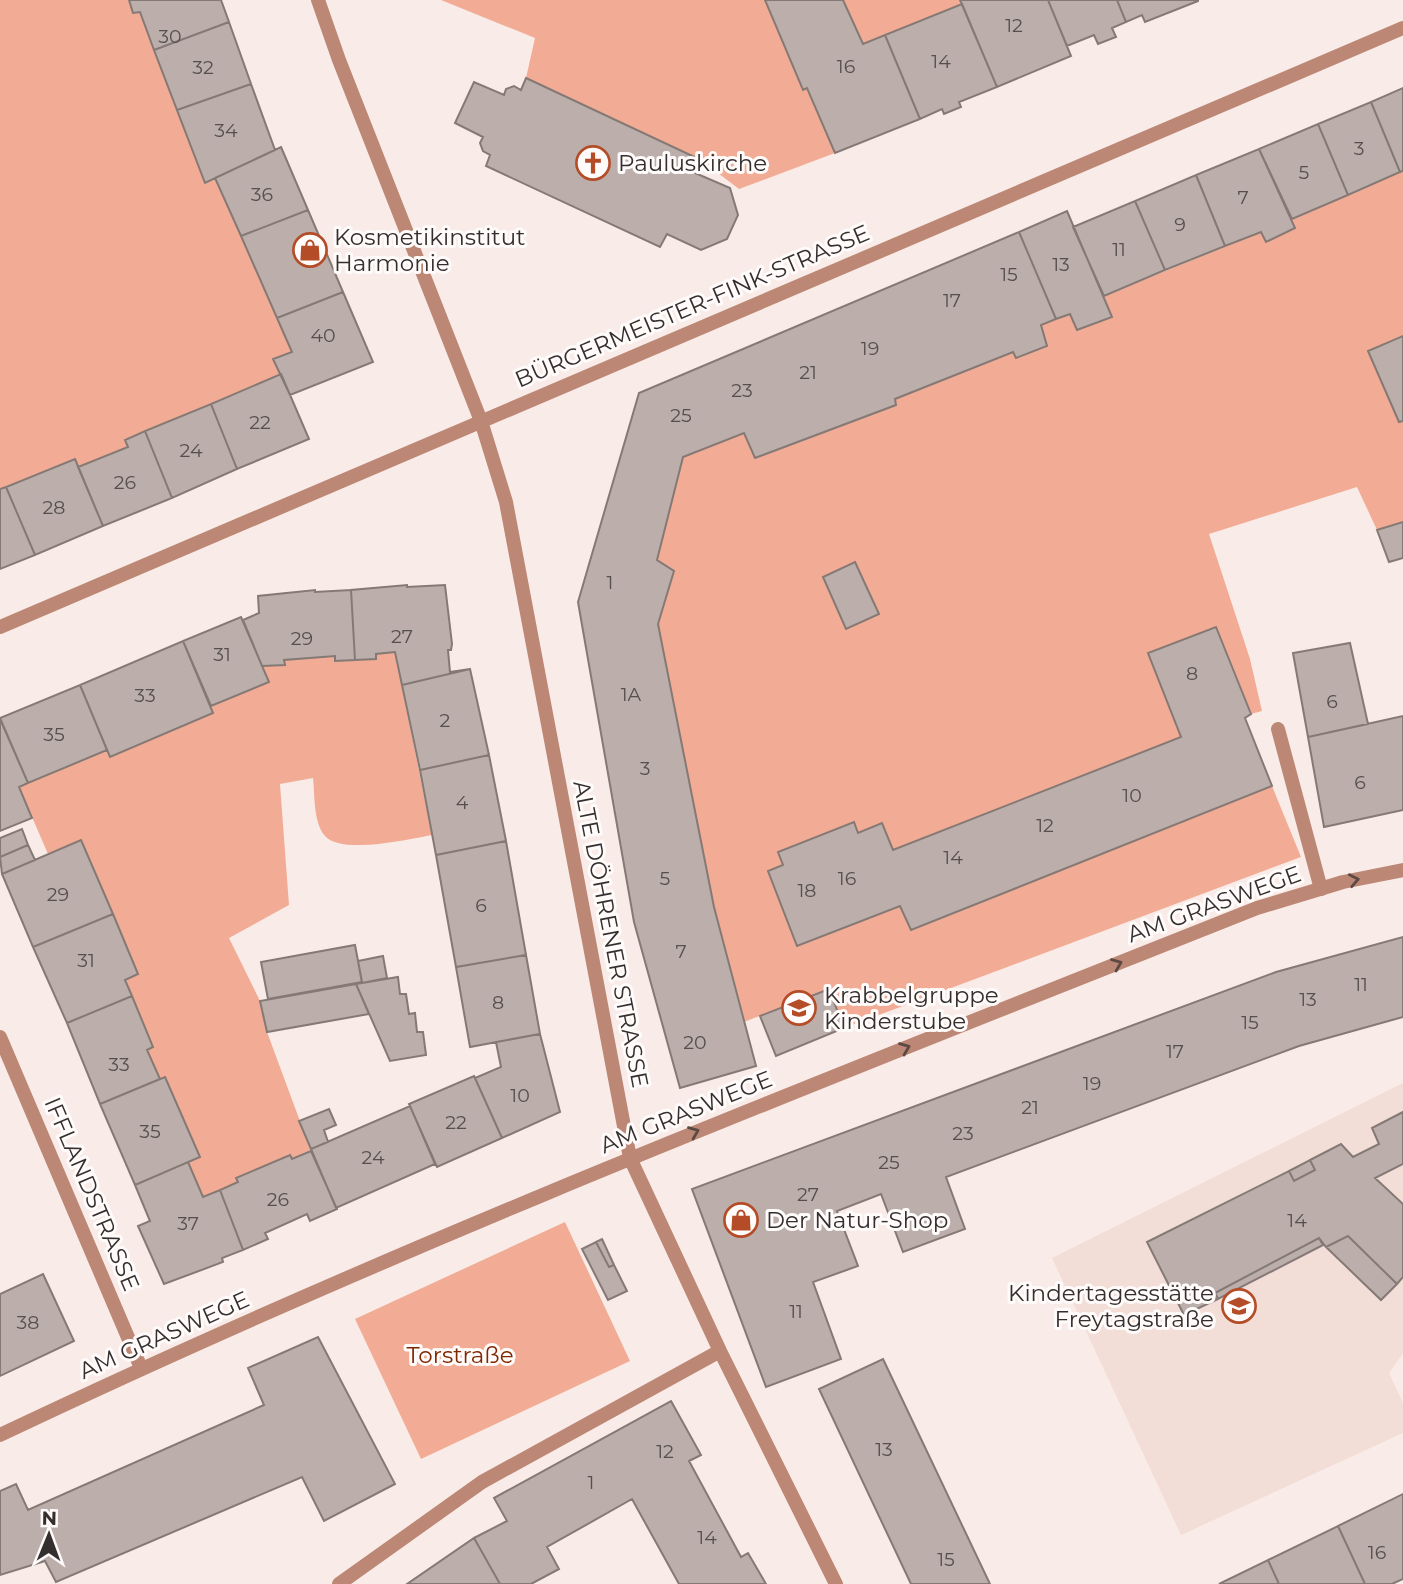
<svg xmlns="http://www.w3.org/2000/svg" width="1403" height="1584" viewBox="0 0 1403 1584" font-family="Montserrat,sans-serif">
<rect width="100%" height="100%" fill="#f9ebe7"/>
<path fill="#f3ddd7" d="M1403,1083V1353L1389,1373L1403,1403V1433L1181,1535L1052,1258Z"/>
<path fill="#f2ac95" d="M0,0H129L133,13L140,12L205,182L215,178L292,352L273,359L281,374L125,439L128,447L78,467L74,459L0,489Z
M441,0H765L803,90L807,88L835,153L739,189L701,160L526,78L535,38Z
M843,0H960L962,4L863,44Z
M1403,171V336L1369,351L1399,422L1403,421V522L1377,530L1357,487L1209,534L1250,659L1262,711L1251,714L1216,627L1148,653L1181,737L893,850L882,823L858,833L854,822L778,852L783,865L768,871L798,946L900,906L912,930L1272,786L1301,857L844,1028L828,989L744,1022L714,907L658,624L674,571L657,560L683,457L744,433L755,458L896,405L895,399L1013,352L1016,358L1047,346L1041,325L1070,314L1077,330L1112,317L1104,296L1261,232L1266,242L1295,228L1292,219Z
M395,652L432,835C410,839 341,855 325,836C313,822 315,795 313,778L280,784L289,905L229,938L260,1001L267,1032L311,1151L292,1159L290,1155L237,1178L238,1182L203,1197L188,1162L199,1157L165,1077L160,1079L147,1050L153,1047L125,980L138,973L81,840L48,854L19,787L107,750L213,713L211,706L268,682L262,666L285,664L284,660L335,656L336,661L375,659L376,654Z
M565,1222L630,1361L421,1459L355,1319Z"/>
<path fill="#bcafab" stroke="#857975" stroke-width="2" d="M129,0H221L229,22L154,50L140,12L133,13Z
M765,0H843L863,44L885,35L920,119L835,153L807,88L803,90Z
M960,0H1048L1071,56L997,87Z
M1048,0H1117L1126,22L1112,28L1116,37L1098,44L1094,35L1067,46Z
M1117,0H1198V1L1145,22L1142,15L1126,22Z
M962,4L997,87L959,102L961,107L944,114L942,109L920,119L885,35Z
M229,22L251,84L177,110L154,50Z
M526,78L701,160L695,173L730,188L738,215L727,239L701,250L667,234L660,247L486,166L490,155L483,151L480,143L483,137L455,123L474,82L504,95L506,89L514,86L521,90Z
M251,84L275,150L205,183L177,110Z
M1403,88V171L1400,172L1371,102Z
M1371,102L1400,172L1348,195L1318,124Z
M1318,124L1348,195L1292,219L1259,149Z
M281,147L308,210L241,236L215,178Z
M1259,149L1295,228L1266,242L1261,232L1225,246L1196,175Z
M1196,175L1225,246L1165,270L1135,201Z
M1135,201L1165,270L1104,296L1073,227Z
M308,210L343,292L277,318L241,236Z
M1067,211L1112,317L1077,330L1070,314L1056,319L1019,232Z
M1019,232L1056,319L1041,325L1047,346L1016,358L1013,352L895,399L896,405L755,458L744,433L683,457L657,560L674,571L658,624L714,907L756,1066L680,1088L634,922L578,602L639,393Z
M343,292L373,362L290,395L273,359L292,352L277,318Z
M1403,336V421L1399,422L1368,351Z
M281,374L309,439L237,469L211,404Z
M211,404L237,469L172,498L145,431Z
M145,431L172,498L103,526L78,467L128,447L125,440Z
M75,459L103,526L35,555L6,487Z
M6,487L35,555L0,569V489Z
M1403,522V558L1389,562L1377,530Z
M855,562L879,614L846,629L823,577Z
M407,585V587L445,585L452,644L451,650H448L450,672L470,669L402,685L395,652L376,654V659L355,660L351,590Z
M315,590V592L351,590L355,660L335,661V656L284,660L285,665L262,666L243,620L259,613L258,596Z
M241,617L269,682L211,706L183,641Z
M1216,627L1251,714L1245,718L1272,786L911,930L900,906L797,946L768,871L783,865L778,852L854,822L858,833L882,823L893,850L1181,737L1148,653Z
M183,641L213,713L110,757L80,685Z
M1350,643L1368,724L1308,737L1293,653Z
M470,669L489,755L420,770L402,685Z
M80,685L107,750L28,783L0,718Z
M1403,716V810L1324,827L1308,737Z
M0,719L28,783L19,787L32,818L0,831Z
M489,755L506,841L436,855L420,770Z
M22,829L28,845L0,857V838Z
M81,840L113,914L33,947L2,874Z
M506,841L526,955L456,967L436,855Z
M28,845L35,860L2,874L0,857Z
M113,914L138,974L125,980L132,996L67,1023L33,947Z
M1403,937V1017L1299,1046L946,1177L965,1229L903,1252L881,1194L837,1211L858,1266L813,1282L841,1359L766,1387L692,1189L1276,972Z
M355,945L362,982L268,999L261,962Z
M526,955L540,1034L470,1047L456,967Z
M383,956L387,978L362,983L358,961Z
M398,977L400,994H406L409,1014L415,1013L417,1032H423L426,1055L390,1061L356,984Z
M356,984L369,1014L267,1032L260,1001Z
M829,989L844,1028L776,1056L760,1016Z
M132,996L153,1047L147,1050L160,1079L100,1104L67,1023Z
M540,1034L560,1112L502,1138L475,1078L501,1067L496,1042Z
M474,1076L502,1138L437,1167L409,1104Z
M165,1077L200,1157L135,1185L100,1104Z
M410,1106L435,1164L336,1208L311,1149Z
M329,1109L336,1125L324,1130L328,1142L311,1149L299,1121Z
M1403,1112V1164L1375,1178L1403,1204V1277L1397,1284L1348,1236L1326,1247L1319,1238L1215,1293L1218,1299L1184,1315L1147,1242L1289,1171L1294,1181L1315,1170L1310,1160L1341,1144L1353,1157L1379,1144L1372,1128Z
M311,1151L337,1209L310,1221L307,1214L265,1233L268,1239L243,1250L220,1190L238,1182L236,1178L290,1155L292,1159Z
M1310,1160L1315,1170L1294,1181L1289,1171Z
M188,1162L203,1197L220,1190L243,1250L222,1258L223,1262L164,1284L138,1226L150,1221L135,1185Z
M1348,1236L1397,1284L1381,1300L1326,1247Z
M1319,1238L1323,1245L1218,1299L1215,1293Z
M602,1239L614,1265L609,1267L596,1242Z
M596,1242L609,1267L614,1265L627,1291L608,1300L582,1249Z
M43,1274L74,1341L0,1376V1294Z
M318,1337L395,1484L324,1521L302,1477L56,1582L45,1561L0,1575V1491L16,1484L28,1510L264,1405L248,1368Z
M883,1359L990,1584H911L819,1389Z
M671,1401L701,1455L689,1461L741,1557L748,1553L766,1584H679L632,1499L547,1547L559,1569L531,1584H500L474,1538L507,1521L494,1498Z
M1403,1494V1579L1392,1584H1365L1338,1526Z
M1338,1526L1365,1584H1279L1268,1560Z
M474,1538L500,1584H407Z
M1268,1560L1279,1584H1219Z"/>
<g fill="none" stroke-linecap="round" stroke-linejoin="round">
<path stroke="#bd8775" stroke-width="14" d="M1278,729L1321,889"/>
<path stroke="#bd8775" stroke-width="14" d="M318,0L339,60L481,421L506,502L630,1158L720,1351L836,1584
M0,627L1403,28
M0,1037L141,1368
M0,1435C410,1240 835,1076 1257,908L1343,882L1403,870
M339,1584L482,1482L720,1351"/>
</g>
<defs><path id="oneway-chevron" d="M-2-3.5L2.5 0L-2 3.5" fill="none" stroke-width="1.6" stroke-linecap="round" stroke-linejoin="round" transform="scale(1.75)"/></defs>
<g stroke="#5d4943">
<use href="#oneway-chevron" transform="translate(1354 880) rotate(-11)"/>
<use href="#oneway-chevron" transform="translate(1117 964) rotate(-22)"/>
<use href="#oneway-chevron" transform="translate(905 1048) rotate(-22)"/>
<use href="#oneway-chevron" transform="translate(694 1132) rotate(-22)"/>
</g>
<defs>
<g id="church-ring" transform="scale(1.75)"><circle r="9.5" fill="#fefbfa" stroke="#b34c27" stroke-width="1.5"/><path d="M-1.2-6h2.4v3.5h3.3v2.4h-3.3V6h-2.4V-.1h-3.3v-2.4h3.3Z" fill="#b34c27"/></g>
<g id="shop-ring" transform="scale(1.75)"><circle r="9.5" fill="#fefbfa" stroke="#b34c27" stroke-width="1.5"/><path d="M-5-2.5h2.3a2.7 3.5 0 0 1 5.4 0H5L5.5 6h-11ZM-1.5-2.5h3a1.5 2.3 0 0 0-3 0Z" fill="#b34c27"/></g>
<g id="school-ring" transform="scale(1.75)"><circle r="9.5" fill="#fefbfa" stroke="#b34c27" stroke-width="1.5"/><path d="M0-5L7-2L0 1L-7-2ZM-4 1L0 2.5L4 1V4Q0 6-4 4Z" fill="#b34c27"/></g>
</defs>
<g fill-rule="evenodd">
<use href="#church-ring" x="593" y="163"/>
<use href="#shop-ring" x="310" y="250"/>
<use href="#school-ring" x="799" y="1008"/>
<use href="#shop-ring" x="741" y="1220"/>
<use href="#school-ring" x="1239" y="1306"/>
</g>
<g text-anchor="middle" stroke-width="6" stroke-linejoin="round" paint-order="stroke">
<g font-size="19" fill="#564f4d">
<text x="1014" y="32">12</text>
<text x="170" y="43">30</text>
<text x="941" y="68">14</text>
<text x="846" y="73">16</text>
<text x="203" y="74">32</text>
<text x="226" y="137">34</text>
<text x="1359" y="155">3</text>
<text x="1304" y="179">5</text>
<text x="262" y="201">36</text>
<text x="1243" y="204">7</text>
<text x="1180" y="231">9</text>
<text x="1119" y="256">11</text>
<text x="1061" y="271">13</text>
<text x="1009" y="281">15</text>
<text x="952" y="307">17</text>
<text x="323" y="342">40</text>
<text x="870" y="355">19</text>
<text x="808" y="379">21</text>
<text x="742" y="397">23</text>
<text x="681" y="422">25</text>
<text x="260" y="429">22</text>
<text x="191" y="457">24</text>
<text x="125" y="489">26</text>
<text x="54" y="514">28</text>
<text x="610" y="589">1</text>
<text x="402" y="643">27</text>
<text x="302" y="645">29</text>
<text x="222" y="661">31</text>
<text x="1192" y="680">8</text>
<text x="631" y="701">1A</text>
<text x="145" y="702">33</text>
<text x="1332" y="708">6</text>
<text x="445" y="727">2</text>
<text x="54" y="741">35</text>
<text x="645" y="775">3</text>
<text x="1360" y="789">6</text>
<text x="1132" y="802">10</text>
<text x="462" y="809">4</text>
<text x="1045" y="832">12</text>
<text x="953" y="864">14</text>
<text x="665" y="885">5</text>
<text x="847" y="885">16</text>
<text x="807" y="897">18</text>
<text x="58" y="901">29</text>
<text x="481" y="912">6</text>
<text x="681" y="958">7</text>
<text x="86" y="967">31</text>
<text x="1361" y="991">11</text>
<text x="1308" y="1006">13</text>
<text x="498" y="1009">8</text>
<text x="1250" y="1029">15</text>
<text x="695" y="1049">20</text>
<text x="1175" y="1058">17</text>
<text x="119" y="1071">33</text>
<text x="1092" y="1090">19</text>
<text x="520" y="1102">10</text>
<text x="1030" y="1114">21</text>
<text x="456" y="1129">22</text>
<text x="150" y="1138">35</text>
<text x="963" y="1140">23</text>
<text x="373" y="1164">24</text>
<text x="889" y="1169">25</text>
<text x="808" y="1201">27</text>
<text x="278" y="1206">26</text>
<text x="1297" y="1227">14</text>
<text x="188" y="1230">37</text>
<text x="796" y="1318">11</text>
<text x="28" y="1329">38</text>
<text x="884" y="1456">13</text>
<text x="665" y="1458">12</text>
<text x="591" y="1489">1</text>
<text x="707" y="1544">14</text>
<text x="1377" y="1559">16</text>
<text x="946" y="1566">15</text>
</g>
<g font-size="23" fill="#342f2e" stroke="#fefbfa" text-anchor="start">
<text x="618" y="171">Pauluskirche</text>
<text x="334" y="245">Kosmetikinstitut<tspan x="334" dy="26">Harmonie</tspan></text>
<text x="824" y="1003">Krabbelgruppe<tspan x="824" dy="26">Kinderstube</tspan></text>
<text x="766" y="1228">Der Natur-Shop</text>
<text x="1214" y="1301" text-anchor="end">Kindertagesstätte<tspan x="1214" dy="26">Freytagstraße</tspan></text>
</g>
<g font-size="23" fill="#342f2e" stroke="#fefbfa">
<text transform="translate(692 306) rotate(-23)" y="8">BÜRGERMEISTER-FINK-STRASSE</text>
<text transform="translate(1214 904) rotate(-20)" y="8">AM GRASWEGE</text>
<text transform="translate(611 934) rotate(79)" y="8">ALTE DÖHRENER STRASSE</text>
<text transform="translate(686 1112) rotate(-22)" y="8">AM GRASWEGE</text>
<text transform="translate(92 1194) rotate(67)" y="8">IFFLANDSTRASSE</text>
<text transform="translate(164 1335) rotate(-24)" y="8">AM GRASWEGE</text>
</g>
<g font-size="23" fill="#7f2700" stroke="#fefbfa">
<text x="460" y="1363">Torstraße</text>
</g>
</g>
<g transform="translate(49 1535) rotate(1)" stroke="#fefbfa" stroke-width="5" paint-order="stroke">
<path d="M0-5L12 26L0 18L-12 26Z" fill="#342f2e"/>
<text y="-10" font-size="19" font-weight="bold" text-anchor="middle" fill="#342f2e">N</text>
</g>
</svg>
